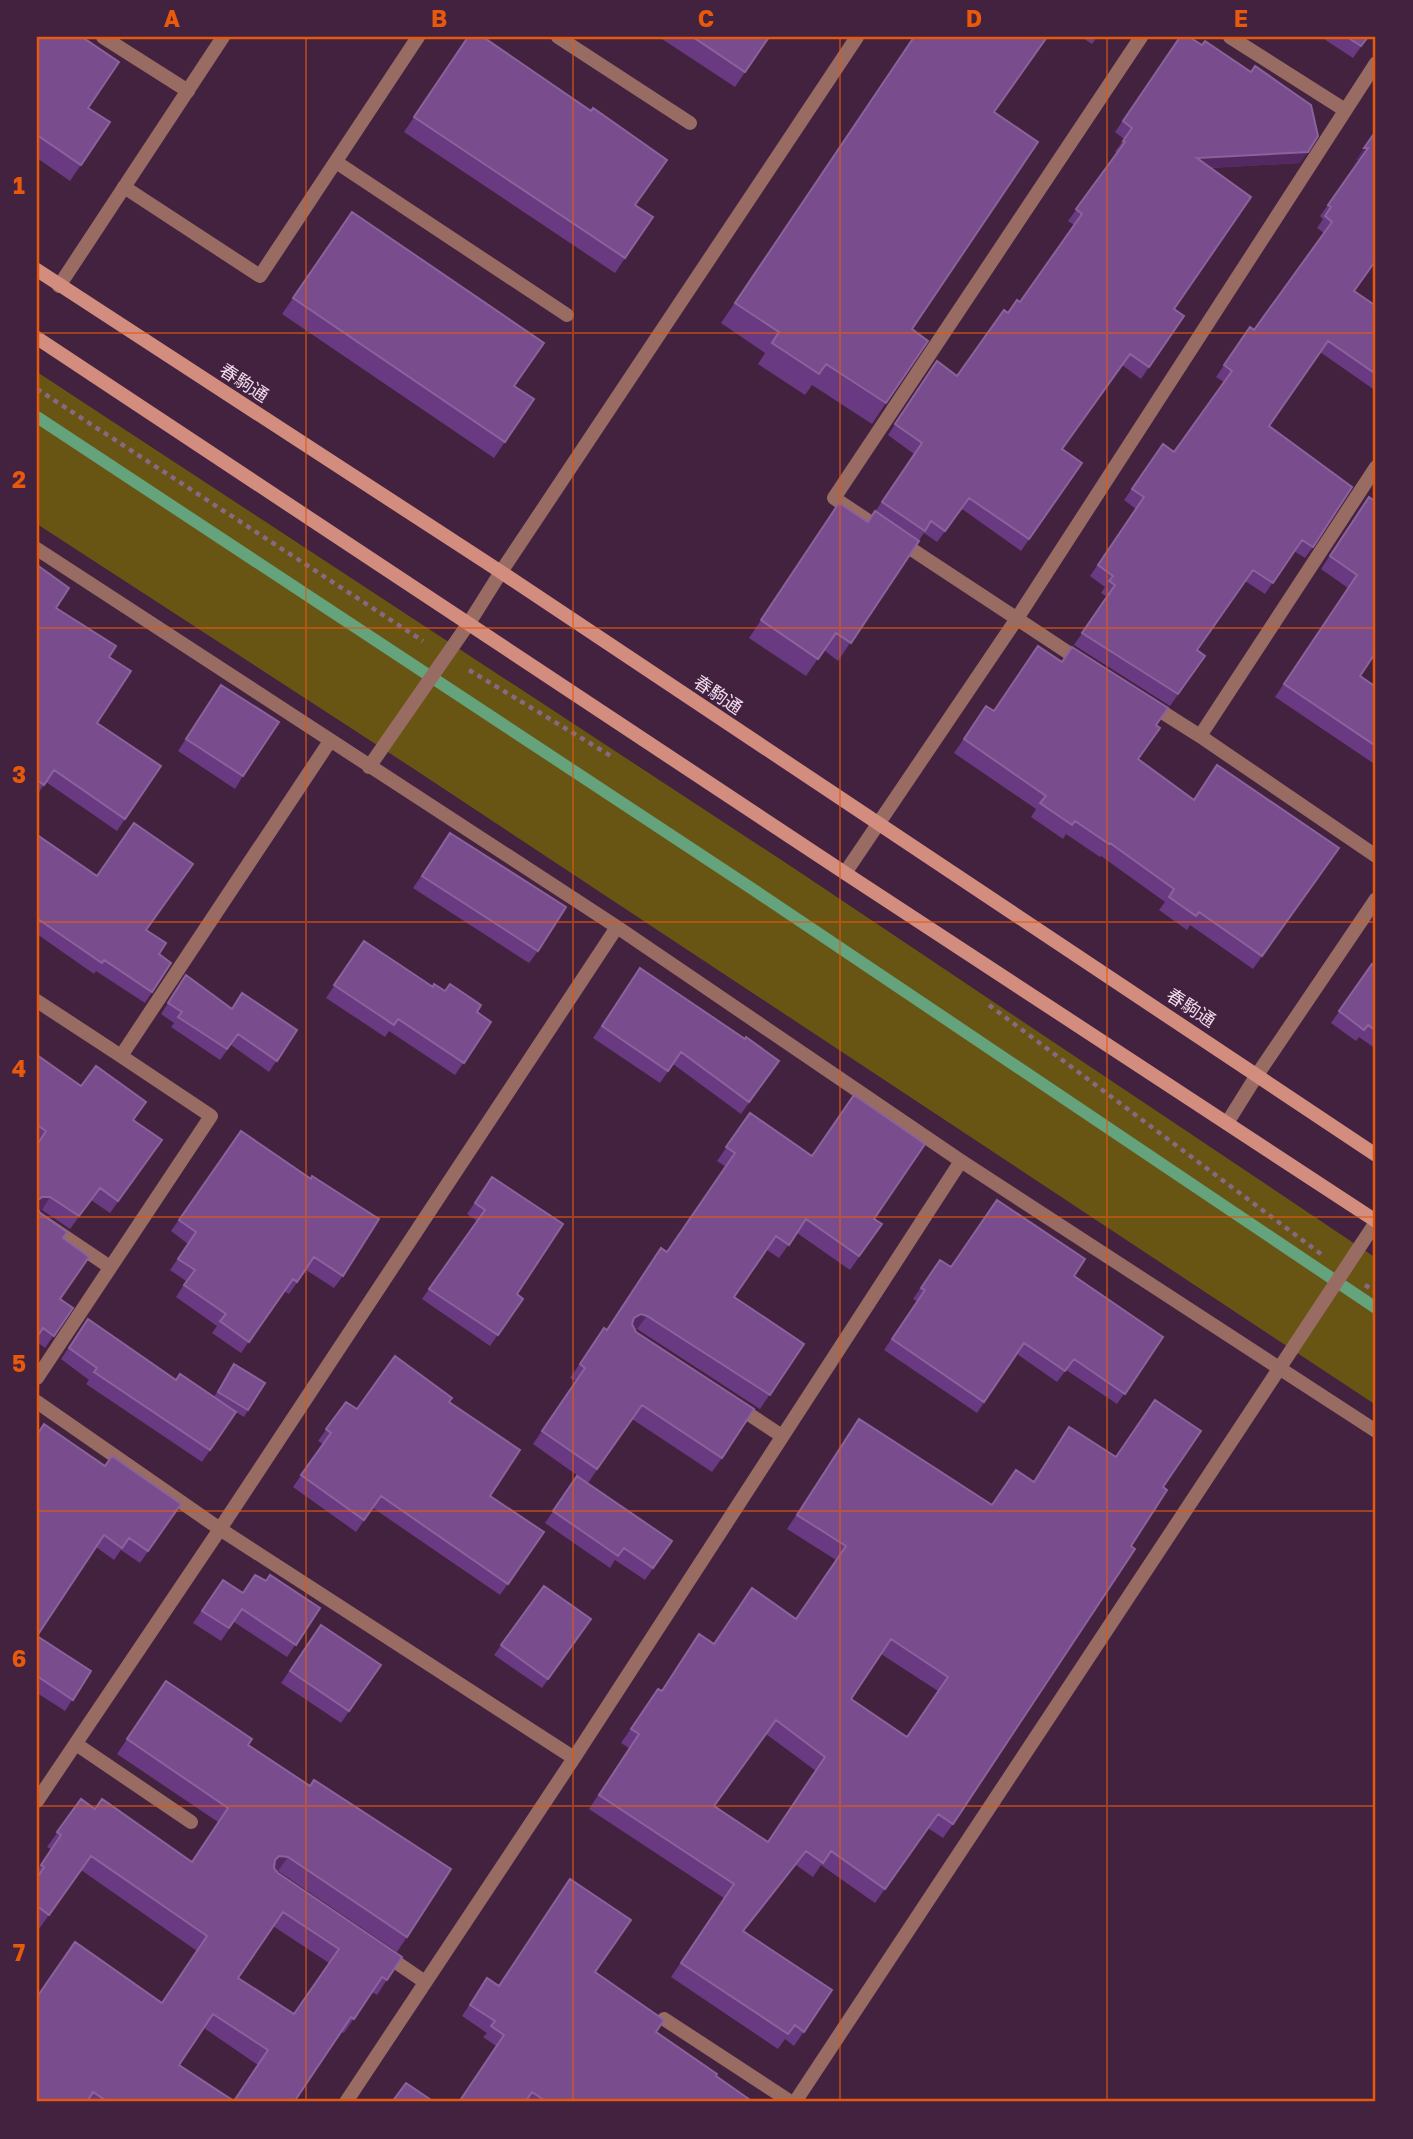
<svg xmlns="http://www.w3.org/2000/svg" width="1413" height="2139" viewBox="0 0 1413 2139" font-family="'Golos Text','Noto Sans JP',sans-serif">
<rect width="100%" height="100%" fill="#43223f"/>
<path fill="#685514" d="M37,372L795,869L1376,1258V1405L414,769L37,524Z"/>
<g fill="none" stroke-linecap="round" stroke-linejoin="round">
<path stroke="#65a37d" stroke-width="12" d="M37,417L751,888L1376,1308"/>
<path stroke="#866982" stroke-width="4.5" stroke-dasharray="5 5" stroke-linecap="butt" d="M37,389L423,641
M469,670L611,756
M989,1005L1321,1254
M1365,1285L1376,1292"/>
<path stroke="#986c63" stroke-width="14" d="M103,37L188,91
M558,37L690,123
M336,162L567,315
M124,187L260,276L418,37
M37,1218L110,1267
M735,1405L782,1436
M76,1744L191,1822
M384,1954L425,1982
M664,2019L791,2102"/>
<path stroke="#986c63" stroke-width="14" d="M1230,37L1345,110
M59,286L223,37
M882,530L834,498L1141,37
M899,541L1084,663
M37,549L617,927L961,1161L1376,1431
M1148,703L1200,736L1376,856
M1200,736L1376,467
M369,767L469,623L501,572L857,37
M845,873L1016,620L1376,63
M37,1001L121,1056L330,741
M1227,1123L1257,1075L1376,899
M37,1378L211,1116L121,1056
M37,1402L220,1529L574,1758
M37,1801L220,1529L617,927
M346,2102L574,1758L961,1161
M795,2102L1376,1222"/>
<path stroke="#d28d7f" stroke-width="14" d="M37,270L501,572L1376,1155
M37,338L845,873L1376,1221"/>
</g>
<path fill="#693a81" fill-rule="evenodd" d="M37,37L88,108L110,122L70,181L37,158Z
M468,37L591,111L635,205L653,217L615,273L404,132Z
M659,37H769L735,87Z
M914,37L994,112L912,329L886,403L872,424L812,385L805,395L758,364L765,353L721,323Z
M1081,37H1097L1092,44Z
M1180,37L1300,163L1211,168L1174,309L1184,316L1141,379L1122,365L1062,449L1082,463L1021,551L962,509L937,542L924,533L838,661L824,650L806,676L749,638L839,503L868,522L914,454L888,435L937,361L957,376L1008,313L1020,302L1074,225L1068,221L1117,153L1115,152L1124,139L1115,132Z
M1321,37H1368L1353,58Z
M1376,131L1354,291L1376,306V391L1320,352L1269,426L1313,547L1305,558L1294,551L1265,594L1245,581L1197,650L1205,656L1170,706L1074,645L1107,597L1101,593L1105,587L1090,576L1136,509L1124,500L1163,444L1174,452L1224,382L1216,377L1250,327L1254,330L1324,233L1317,228L1323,219L1320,216L1360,160H1356Z
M352,212L514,386L534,399L494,458L282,314Z
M1360,510V676L1376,687V765L1275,697L1348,588L1321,569Z
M37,565L56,608L109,657L97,723L161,766L117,831L46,782L37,795Z
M221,685L243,776L235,789L178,751Z
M986,706L994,711L1156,725L1138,759L1193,800L1339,848L1253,969L1190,925L1187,930L1159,910L1165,902L1101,856L1100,857L1066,834L1063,839L1031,817L1036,809L954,753Z
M450,833L538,951L529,963L413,888Z
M37,835L146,930L159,954L171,963L145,1003L96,971L94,974L37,934Z
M364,941L433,987L477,1012L491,1022L455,1075L389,1031L385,1037L326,998Z
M1372,964L1376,967V1049L1359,1037L1356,1041L1331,1023Z
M640,968L745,1039L779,1061L741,1114L673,1064L660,1083L593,1038Z
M186,975L232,1009L297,1030L269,1072L231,1045L220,1060L171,1027L174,1023L161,1014Z
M37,1055L162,1140L110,1213L91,1200L70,1229L42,1210L38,1209L40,1213L63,1238L60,1299L73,1308L45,1348L37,1342Z
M750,1113L882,1224L850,1270L797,1233L779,1258L767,1250L734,1297L804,1344L760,1409L637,1329L634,1328L722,1458L712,1472L632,1419L588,1483L533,1444L576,1381L570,1378L604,1328L607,1330L667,1252L726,1167L717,1161Z
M241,1131L343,1276L334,1288L306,1270L289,1294L284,1291L241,1353L212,1333L217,1326L176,1297L186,1281L170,1270L188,1244L171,1231Z
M492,1177L517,1294L523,1299L490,1346L422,1299L477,1221L467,1214Z
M940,1260L951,1267L1074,1276L1163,1337L1117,1404L1066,1370L1057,1382L1017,1354L977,1413L884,1350L917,1301L913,1299Z
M88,1319L176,1380L214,1397L234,1364L265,1383L244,1417L232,1410L236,1412L202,1462L86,1384L89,1380L61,1359Z
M346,1402L357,1409L449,1402L490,1496L544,1532L500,1595L373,1508L356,1532L293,1487L323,1444L318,1441Z
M859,1419L992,1505L1034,1481L1069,1427L1163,1487L953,1824L943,1838L928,1828L875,1903L821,1865L813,1877L796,1865L744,1931L832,1990L794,2046L785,2039L778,2049L671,1977L724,1898L589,1809L629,1748L621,1743L658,1689L661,1691L713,1644L796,1619L836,1560L787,1529ZM881,1654L938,1691L907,1737L851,1699ZM766,1734L816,1771L768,1842L714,1807Z
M105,1466L181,1504L140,1563L121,1550L114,1560L96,1547Z
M577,1476L672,1541L645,1580L615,1560L610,1568L545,1523Z
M223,1580L243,1593L266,1581L320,1608L287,1657L234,1622L221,1641L193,1623Z
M544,1586L591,1619L542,1688L494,1655Z
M321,1625L381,1665L341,1723L281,1683Z
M37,1636L91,1671L65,1711L37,1693Z
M166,1681L248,1745L407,1937L397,1952L278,1871H276L278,1873L402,1957L377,1995L372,1992L344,2033L341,2032L294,2102H37L162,2003L197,1951L81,1870L39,1929L37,1927V1871L51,1849L47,1847L81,1799L95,1809L192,1861L218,1822L117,1754ZM273,1926L329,1963L294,2014L238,1978ZM204,2028L258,2065L233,2101L179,2065Z
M595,1972L656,2032L753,2102H459L496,2046L483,2037L487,2033L462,2016L487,1978L499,1986Z"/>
<path fill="#542962" d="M1364,148H1368L1360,160H1356Z
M1308,152L1300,163L1189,169L1197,158Z
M42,1197H50L42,1210L37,1209V1202Z
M641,1314L647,1316L637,1329L632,1327L624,1331L634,1318Z
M806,1851L796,1865L733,1945L743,1931Z
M279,1856L288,1857L278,1871L269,1870L275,1860Z"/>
<path fill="#784c8d" stroke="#8b629c" stroke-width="2" fill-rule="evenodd" d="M37,37H82L119,62L88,108L110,122L81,165L37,135Z
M468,37H483L591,111L593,108L667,160L635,205L653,217L625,258L414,117Z
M693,37H769L745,72Z
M914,37H1047L994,112L1038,142L912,329L928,341L886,403L826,364L819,374L772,343L779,332L735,303Z
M1180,37H1189L1202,45L1205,41L1251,72L1255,66L1311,105L1318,136L1308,152L1197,158L1251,197L1174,309L1184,316L1149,367L1130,354L1062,449L1082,463L1029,539L969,498L945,531L931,521L925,531L882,502L922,443L895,424L937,361L957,376L1004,310L1008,313L1017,300L1020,302L1082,214L1076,209L1125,142L1123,141L1132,128L1123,121Z
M1347,37H1368L1361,46Z
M1376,131V260L1354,291L1376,306V374L1328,341L1269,426L1352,487L1313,547L1302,540L1273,583L1253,570L1197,650L1205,656L1178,694L1082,633L1115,585L1109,581L1113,576L1098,565L1144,497L1132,489L1163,444L1174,452L1232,371L1224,365L1250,327L1254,330L1332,222L1325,216L1331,207L1328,205L1368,148H1364Z
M352,212L544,343L514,386L534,399L505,442L293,298Z
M1369,497L1376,502V652L1360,676L1376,687V746L1284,684L1357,575L1330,556Z
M839,503L868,522L875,511L919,541L851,643L836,633L818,659L761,620Z
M37,565L69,588L56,608L116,646L109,657L131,671L97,723L161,766L125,819L54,770L44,785L37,780Z
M1038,646L1062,662L1072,647L1168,708L1156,725L1160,728L1138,759L1194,800L1217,765L1339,848L1262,956L1199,912L1196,916L1169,897L1174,889L1110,843L1109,844L1075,821L1072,825L1040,803L1046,796L964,739L986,706L994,711Z
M221,685L279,722L243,776L186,739Z
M134,823L193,864L146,930L166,943L159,954L171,963L152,992L104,960L102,963L38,919L37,920V835L97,876Z
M450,833L566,907L538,951L422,876Z
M364,941L433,987L434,984L445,991L450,984L481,1005L477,1012L491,1022L464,1063L398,1019L394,1025L334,985Z
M1372,964L1376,967V1031L1368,1025L1364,1030L1339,1011Z
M640,968L745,1039L746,1037L779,1061L749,1102L681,1052L668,1071L602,1026Z
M186,975L232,1009L242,993L297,1030L277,1061L238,1034L227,1049L178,1017L182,1012L168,1003Z
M37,1055L81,1086L96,1066L146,1102L133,1120L162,1140L118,1201L100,1188L79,1216L50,1197H42L37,1201V1203V1145L46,1131L37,1125Z
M854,1095L925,1144L874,1219L882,1224L859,1256L806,1219L789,1245L776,1236L734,1297L804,1344L770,1395L647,1316L641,1314L634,1318L632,1324L636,1332L754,1409L722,1458L642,1405L597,1469L542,1431L585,1368L580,1364L604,1328L607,1330L661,1248L667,1252L735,1153L726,1147L750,1113L812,1156Z
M241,1131L311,1179L312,1176L379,1219L343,1276L314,1257L297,1282L293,1279L249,1342L220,1321L226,1314L184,1285L195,1270L178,1259L196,1232L179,1220Z
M492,1177L563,1224L517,1294L523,1299L498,1335L429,1289L485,1210L475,1203Z
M997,1200L1085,1259L1074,1276L1163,1337L1125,1394L1074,1359L1065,1371L1024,1343L984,1402L892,1339L925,1290L921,1288L940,1260L951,1267Z
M37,1207L40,1213L67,1232L63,1238L89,1257L60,1299L73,1308L54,1336L43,1328L39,1334L37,1333Z
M88,1319L176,1380L180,1374L236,1412L210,1450L94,1372L97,1368L69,1348Z
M395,1356L452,1398L449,1402L520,1450L490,1496L544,1532L508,1584L381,1496L364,1520L301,1475L331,1433L326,1429L346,1402L357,1409Z
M234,1364L265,1383L248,1410L218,1392Z
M1155,1400L1201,1431L1163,1487L1167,1490L1131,1546L1135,1549L953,1824L938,1814L885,1889L831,1851L823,1863L806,1851L743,1931L832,1990L804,2032L795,2025L788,2034L681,1963L734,1884L599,1795L639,1734L631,1729L658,1689L662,1691L699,1634L714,1644L752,1588L796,1619L846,1546L797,1515L859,1419L992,1505L1016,1470L1034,1482L1069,1427L1116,1457ZM891,1639L948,1677L907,1737L851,1699ZM776,1720L825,1757L768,1842L714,1806Z
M44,1424L105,1466L112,1456L181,1504L148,1551L129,1538L122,1548L104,1535L37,1636V1435Z
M577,1476L672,1541L653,1568L624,1548L618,1556L553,1511Z
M255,1575L266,1581L270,1575L320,1608L296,1645L242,1609L229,1628L202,1611L223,1580L243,1593Z
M544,1586L591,1619L548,1679L501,1645Z
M321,1625L381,1665L349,1711L290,1671Z
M37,1636L91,1671L73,1700L37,1676Z
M166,1681L252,1739L248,1745L310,1786L314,1780L451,1869L407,1937L288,1857L279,1856L275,1860L274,1868L278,1873L402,1957L387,1980L382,1977L354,2019L351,2017L294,2102H108L93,2092L87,2102H37V1997L75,1942L162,2003L207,1936L91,1856L49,1915L37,1906V1878L44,1867L41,1865L61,1835L57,1832L81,1799L95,1809L102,1799L192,1862L228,1808L127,1739ZM283,1912L339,1949L294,2014L238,1978ZM213,2014L268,2050L234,2101L179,2065Z
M570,1879L631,1920L595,1972L664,2020L656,2032L717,2074L716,2076L753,2102H547L532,2092L525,2102H459L504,2035L491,2026L495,2021L470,2005L487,1978L499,1986Z
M406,2083L434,2102H392Z"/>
<path fill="none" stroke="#e8590c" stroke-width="2" stroke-opacity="0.55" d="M306,37V2102M573,37V2102M840,37V2102M1107,37V2102M37,333H1376M37,628H1376M37,922H1376M37,1217H1376M37,1511H1376M37,1806H1376"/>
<g text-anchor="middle" stroke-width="5" stroke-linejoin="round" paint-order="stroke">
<g font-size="18" fill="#f1dced" stroke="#43223f">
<text transform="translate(244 383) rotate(33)" y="6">春駒通</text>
<text transform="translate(718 695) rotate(34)" y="6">春駒通</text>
<text transform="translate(1191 1008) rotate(33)" y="6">春駒通</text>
</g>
</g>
<rect width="1413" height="2139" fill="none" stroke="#43223f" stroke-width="77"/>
<rect x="38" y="38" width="1336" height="2062" fill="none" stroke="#e8590c" stroke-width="2.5"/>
<g font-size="23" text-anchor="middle" font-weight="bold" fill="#e8590c">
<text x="172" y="27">A</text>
<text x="439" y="27">B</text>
<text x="706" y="27">C</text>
<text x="974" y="27">D</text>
<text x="1241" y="27">E</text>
<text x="19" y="194">1</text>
<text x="19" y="488">2</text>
<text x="19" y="783">3</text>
<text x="19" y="1077">4</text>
<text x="19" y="1372">5</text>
<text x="19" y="1667">6</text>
<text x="19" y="1961">7</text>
</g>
</svg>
